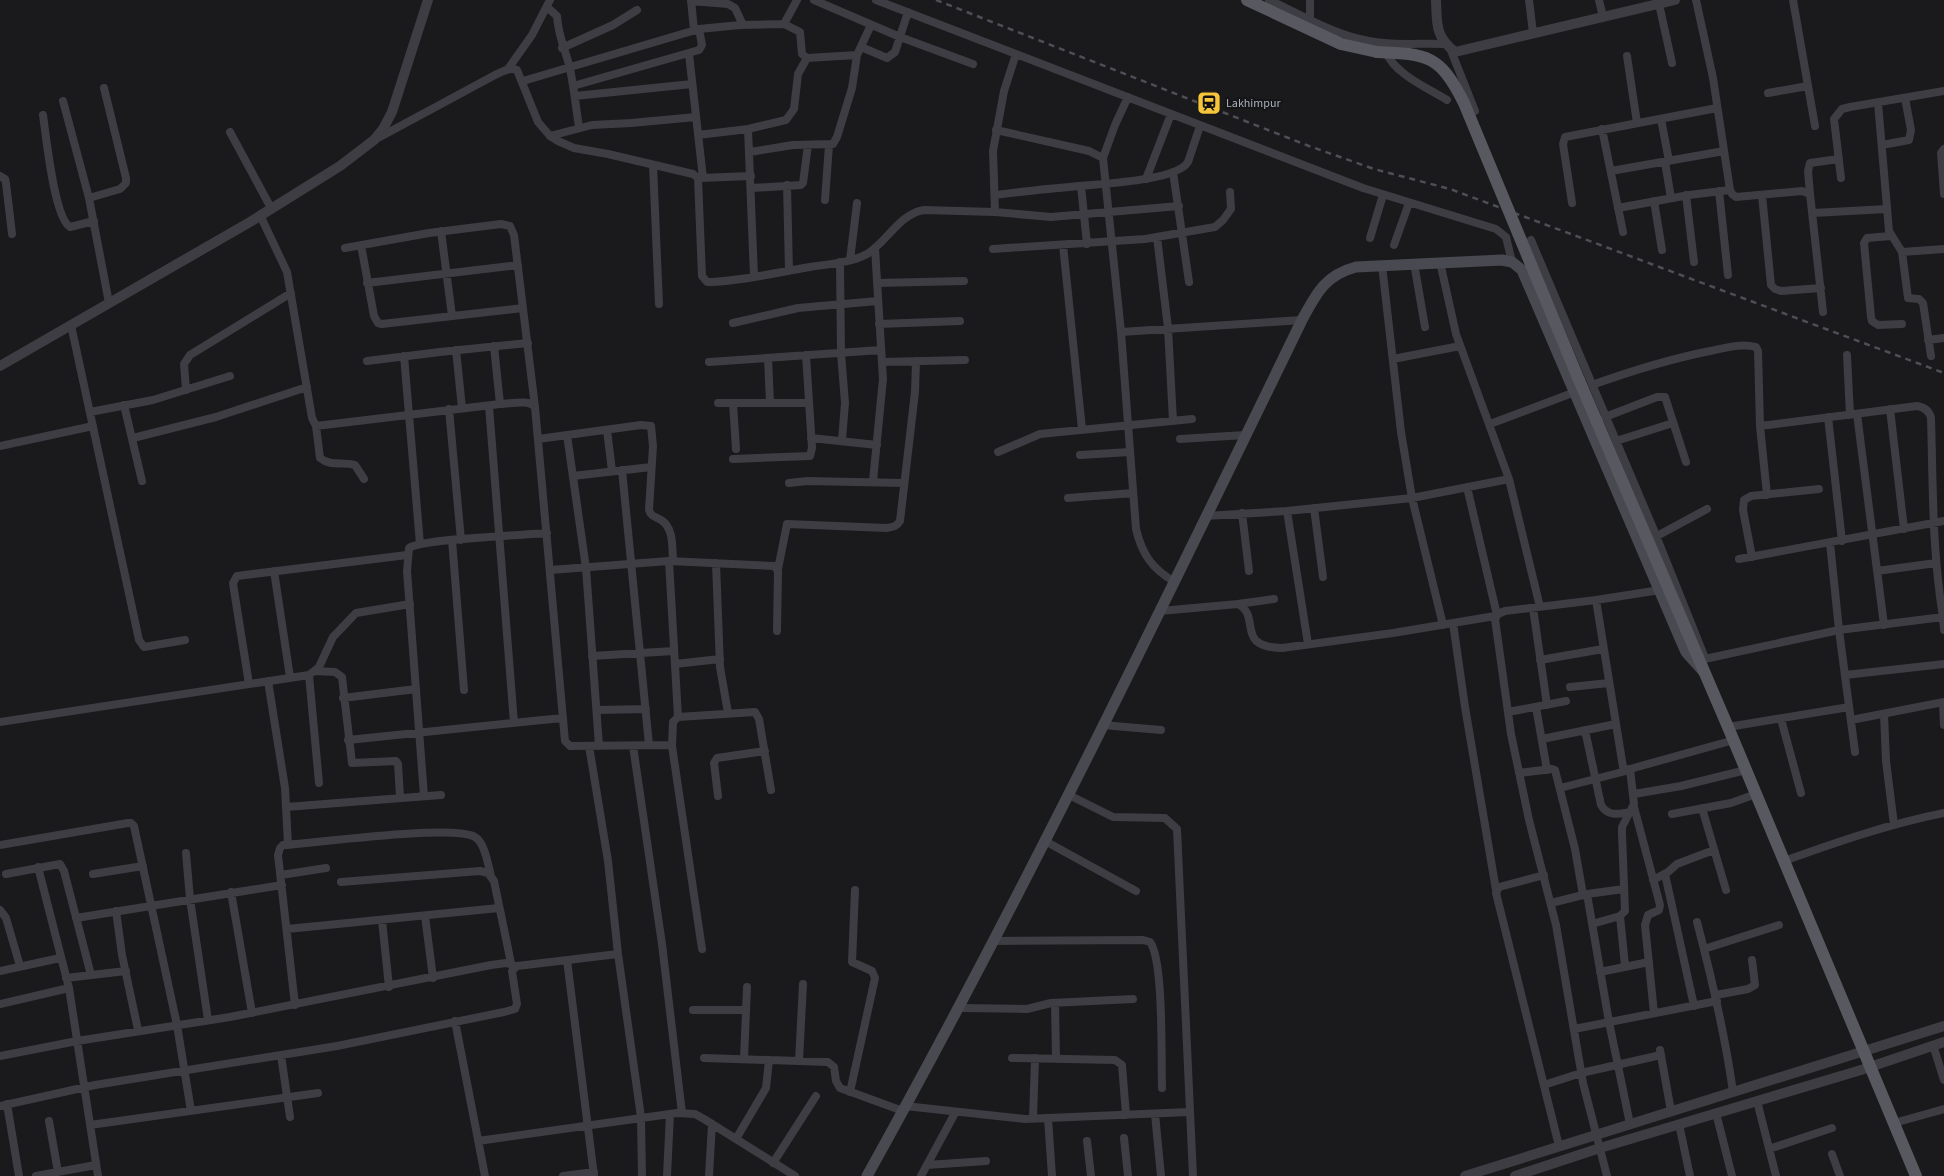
<svg xmlns="http://www.w3.org/2000/svg" width="1944" height="1176" viewBox="0 0 1944 1176" font-family="'Source Sans 3',sans-serif">
<rect width="100%" height="100%" fill="#1a1a1c"/>
<g fill="none" stroke-linecap="round" stroke-linejoin="round">
<path stroke="#3d3d43" stroke-width="8" d="M691,0L694,30
M814,0L900,37L973,64
M876,0L1363,188L1496,229L1506,237L1512,262
M1269,0C1298,13 1332,34 1364,40C1390,46 1418,43 1444,44
M1310,0V19
M1529,0L1533,33
M1599,0L1603,17
M1696,0L1713,78L1730,190L1732,194L1736,197L1802,191L1810,194L1823,312
M1793,0L1815,126
M691,1L728,4L735,8L743,25
M1659,4L1672,63
M547,7L557,16C558,36 566,51 570,69C574,88 576,108 579,127
M784,24L800,32L802,54L807,58L857,55
M861,47L887,58L895,52L908,12
M562,48L613,25L637,10
M1450,48L1475,111
M1385,51C1396,75 1426,87 1447,100
M689,54L703,178
M1627,56L1637,123
M508,69L532,35L550,0
M523,81L699,29L740,25L784,24L797,0
M573,86L699,50L702,45L699,29
M104,88L126,178V183L120,189L89,198L109,303
M1768,93L1808,86
M575,96L692,84
M63,101L89,198
M1878,103L1889,231L1902,252L1908,298L1919,299L1923,303L1931,356
M43,115C46,135 54,218 70,227L94,221
M1661,119L1669,161
M748,129L754,276
M1602,129L1623,232
M996,130L1089,151L1103,158L1121,332L1136,529C1142,554 1152,569 1175,582
M230,132L271,208
M698,135L748,129L786,120L794,109L798,74L807,58
M550,136L592,125L631,123L696,117
M378,138L495,75C502,72 509,67 517,70L538,122L550,136L558,141L574,148L608,154L693,174L698,178L702,276L707,282C738,282 779,272 810,267C828,264 851,263 867,254C887,242 899,214 924,210L995,212L1051,217L1179,206
M1882,145L1909,140L1911,130L1905,98
M1944,149L1941,153L1944,194
M750,152L793,145L833,144L837,137L852,88L857,55L871,25
M1103,158L1115,125L1128,97
M1665,162L1671,198
M653,165L659,304
M1611,171L1724,151
M1173,172L1189,282
M0,176L5,179L6,183L12,234
M700,178L751,176
M1841,178L1834,119L1842,109L1850,107L1944,91
M1146,179L1171,114
M787,185L789,271
M1081,186L1087,244
M752,188L801,185L803,183L808,145
M1719,191L1728,275
M1810,194L1808,171L1810,163L1839,159
M995,195C1020,192 1044,189 1069,187C1093,184 1176,182 1188,162L1200,126
M1686,195L1694,262
M1762,195L1771,285L1775,289L1781,291L1821,288
M825,200L829,145
M1654,201L1662,250
M1572,203L1563,144L1565,137L1717,108
M1618,208L1689,195L1730,190
M995,212L993,151L1004,91L1016,54
M1813,213L1887,209
M260,215L287,272L312,418L316,426L500,404C511,404 528,399 535,407L565,741L570,746L669,745L672,746L702,949
M441,231L452,316
M1891,236L1867,238L1864,243L1871,317L1872,321L1878,325L1902,324
M1157,237L1168,328L1173,421
M1370,238L1383,195
M1531,240L1653,528L1705,658
M361,245L374,316L378,323L382,324L523,308
M1063,245L1082,429
M1394,245L1409,203
M345,248L429,233L501,224L510,226L514,235L535,407
M993,249L1145,239L1215,227L1223,220L1231,209L1230,192
M1902,252L1944,249
M850,260L857,203
M840,262L841,353L845,403L842,440
M1440,262L1456,334L1509,479L1540,607
M1414,263L1425,327
M1382,265L1401,432L1412,498L1443,625
M367,283L518,265
M877,283L964,281
M733,323L798,308L878,301
M879,324L960,321
M71,325L139,640L144,647L185,640
M1121,332L1302,320
M1928,340L1944,338
M494,346L500,404
M456,350L462,408
M1847,355L1850,415
M404,356L420,544
M768,358L770,403
M1393,359L1460,346
M367,361L440,352L528,343
M709,362L881,350
M882,362L965,360
M1592,385C1631,371 1670,359 1710,351C1725,348 1741,343 1756,347L1758,351L1760,426L1767,495
M186,390L184,364L190,355L291,293
M718,403H809
M733,403L736,449
M124,405L142,481
M489,406L514,723
M449,409L461,540
M1890,409L1904,529
M90,412L153,400L230,376
M1857,414L1884,625
M1605,417L1657,397H1665L1686,462
M1828,417L1842,541
M1490,424L1575,392
M316,426L320,458C331,467 343,461 355,465L364,479
M1760,426L1917,406C1924,407 1929,410 1931,418C1933,485 1932,551 1943,617
M607,430L612,471
M567,435L586,568L599,746
M133,438L216,417L307,387
M811,438L877,445
M538,439L641,425L651,426L653,446L649,510C651,517 655,516 661,520C674,528 672,547 673,561
M1180,439L1245,435
M1616,441L1673,423
M0,446L93,426
M998,452L1040,434L1192,419
M1080,455L1130,452
M733,459L810,456L812,448L806,355
M622,470L649,745
M573,476L651,467
M873,481L883,379L875,248
M789,483L807,481L904,483
M1467,487L1497,615
M1068,498L1133,493
M1314,508L1323,577
M1287,511L1308,644
M1242,513L1249,571
M1206,516L1287,511L1412,498L1509,479
M1657,536L1707,509
M452,540L464,690
M1830,543L1839,630L1855,752
M1752,557L1743,510L1744,500L1751,496L1819,489
M1739,559L1944,521
M669,561L678,717
M716,563L720,667L728,713
M778,569L787,524L887,528C894,527 897,526 900,521L915,392L916,361
M550,570L669,561L775,566L778,572L777,631
M274,571L290,677
M1877,571L1936,563
M1596,600L1623,767L1625,770L1630,769
M1238,604L1274,599
M1533,608L1547,705
M1160,611L1238,604C1262,617 1234,647 1282,648L1393,633L1495,616
M1453,623L1465,707L1496,890
M592,656L674,651
M1540,660L1603,649
M1700,660L1839,630L1943,617L1944,630
M675,664L720,659
M315,671L335,672L342,677L352,763L396,761L398,764L400,797
M309,675L319,783
M1845,675L1944,664
M268,681L285,788L288,845
M249,684L234,590L233,583L237,576L407,555
M1570,687L1609,683
M343,698L416,689
M1943,703L1944,725
M1536,707L1547,770
M597,710L646,709
M1508,712L1566,701
M1884,714L1886,761L1894,825
M1781,719L1801,793
M1851,720L1944,702
M0,722L309,675L319,667L333,637L356,613L410,604
M1102,725L1161,730
M1728,727L1849,707
M1585,730L1601,805C1608,817 1619,814 1631,812
M1542,739L1616,724
M348,740L562,718
M589,746L608,861L618,954L641,1117L642,1176
M633,746L662,944L682,1113
M672,746L673,722L678,717L755,712L759,719L771,790
M1519,773L1552,769L1555,770L1575,849L1583,895
M1560,788L1626,771
M1634,794L1681,786L1746,770
M1069,795L1113,817L1165,818L1177,829L1193,1176
M424,796L407,571L409,548C420,539 525,535 547,533
M718,796L714,763L717,758L765,751
M286,807L441,795
M1634,807L1660,905L1659,910L1648,915L1645,925L1654,1013
M1702,808L1726,890
M1672,814L1731,803L1756,794
M1045,841L1136,891
M0,845L128,823H131L134,826L177,1025L191,1111
M186,853L190,899L208,1020
M1784,861C1837,842 1889,824 1944,813
M38,867L69,988L98,1176
M6,874L60,864L64,871L91,975
M93,874L143,866
M1665,874L1694,1006
M281,875L326,868
M1544,875L1499,887L1496,893L1559,1146
M1653,880L1668,872L1677,864L1714,850
M341,882L480,871L488,873L494,881L511,963
M231,892L252,1013
M1587,894L1609,1022L1630,1124
M1551,903L1587,894L1624,889
M0,910L6,918L20,966
M116,911L122,955L138,1030
M425,916L433,978
M1620,916L1625,966
M76,918L282,885
M382,920L389,987
M1697,922C1712,979 1725,1034 1733,1092
M1592,924L1620,916L1625,911L1622,834V827L1634,804L1630,769L1734,740
M287,929L499,908
M994,941L1143,940L1150,942C1164,960 1161,1061 1162,1088
M1704,949L1779,925
M567,960L594,1176
M0,971L60,958
M1600,972L1649,962
M66,978L126,971
M1716,995L1748,989L1755,985L1752,960
M1055,1003L1056,1059
M0,1004L69,988
M295,1005L278,855L280,848L283,845C316,843 453,824 475,837C485,843 488,865 491,876
M960,1008L1027,1009L1051,1003L1133,999
M693,1010H746
M455,1021L485,1176
M1574,1029L1717,1001
M1933,1045L1944,1080
M1660,1050L1671,1111
M281,1055L290,1117
M0,1056L77,1041L230,1017L491,965L506,963L517,966
M704,1058L828,1062L834,1067L836,1081L840,1088L903,1111
M1012,1058L1115,1060L1122,1065L1126,1115
M744,1059L747,987
M799,1061L803,984
M1544,1085L1581,1073L1661,1055
M850,1092L875,978L872,971L852,962L855,890
M1757,1101L1776,1176
M7,1104L19,1176
M0,1106L95,1085L337,1046L504,1012L515,1009L517,1004L512,971L517,966L618,954
M905,1106L1025,1119L1189,1112
M1716,1113L1732,1176
M1155,1114L1161,1176
M1048,1118L1052,1176
M1033,1119L1035,1058
M49,1121L58,1172
M1894,1123L1944,1109
M1679,1124L1690,1176
M90,1125L318,1093
M1124,1138L1128,1176
M736,1139L766,1088L769,1060
M478,1141L677,1113L695,1114L704,1119L795,1176
M1087,1141L1091,1176
M1769,1149L1832,1128
M1832,1154L1840,1176
M773,1163L816,1096
M927,1165L986,1161
M36,1176L96,1165
M563,1176L594,1172
M667,1176L670,1114
M709,1176L712,1124
M921,1176L955,1113
M1607,1176L1583,1083L1556,925L1529,820L1511,734L1495,619L1498,614L1505,611L1596,600L1660,590"/>
<path stroke="#3d3d43" stroke-width="10" d="M1436,0C1437,24 1435,36 1455,52L1675,0
M0,366L250,222L340,166L374,140L383,129L392,112L428,0
M1465,1176L1944,1026
M1515,1176L1600,1148L1861,1070L1944,1042"/>
<path stroke="#494a51" stroke-width="11" d="M867,1176C1023,896 1162,608 1302,320C1316,294 1325,275 1356,267L1502,260L1512,262L1522,270L1682,643L1686,652L1703,671"/>
<path stroke="#575860" stroke-width="12" d="M1247,0L1341,44L1377,52
M1579,380L1728,727L1916,1176"/>
<path stroke="#4e4f56" stroke-width="2.5" stroke-dasharray="6 5" stroke-linecap="butt" d="M936,0L1309,146L1374,169L1450,189L1944,373"/>
<path stroke="#575860" stroke-width="12" d="M1377,52C1428,54 1440,55 1464,103L1579,380"/>
</g>
<defs>
<g id="station-square" transform="scale(1.25)"><rect x="-9" y="-9" width="18" height="18" rx="4" fill="#f5c639" stroke="#151517"/><path d="M-3-6H3Q5-6 5-4V2Q5 4 3 4L4.5 6H3L1.5 4h-3L-3 6H-4.5L-3 4Q-5 4-5 2V-4Q-5-6-3-6ZM-3.5-4v3h7v-3ZM-3.5 1v1.5H-2V1ZM2 1v1.5H3.5V1Z" fill="#111"/></g>
</defs>
<g fill-rule="evenodd">
<use href="#station-square" x="1209" y="103"/>
</g>
<g text-anchor="middle" stroke-width="4" stroke-linejoin="round" paint-order="stroke">
<g font-size="12" fill="#acb0bc" stroke="#151517" text-anchor="start">
<text x="1226" y="107">Lakhimpur</text>
</g>
</g>
</svg>
